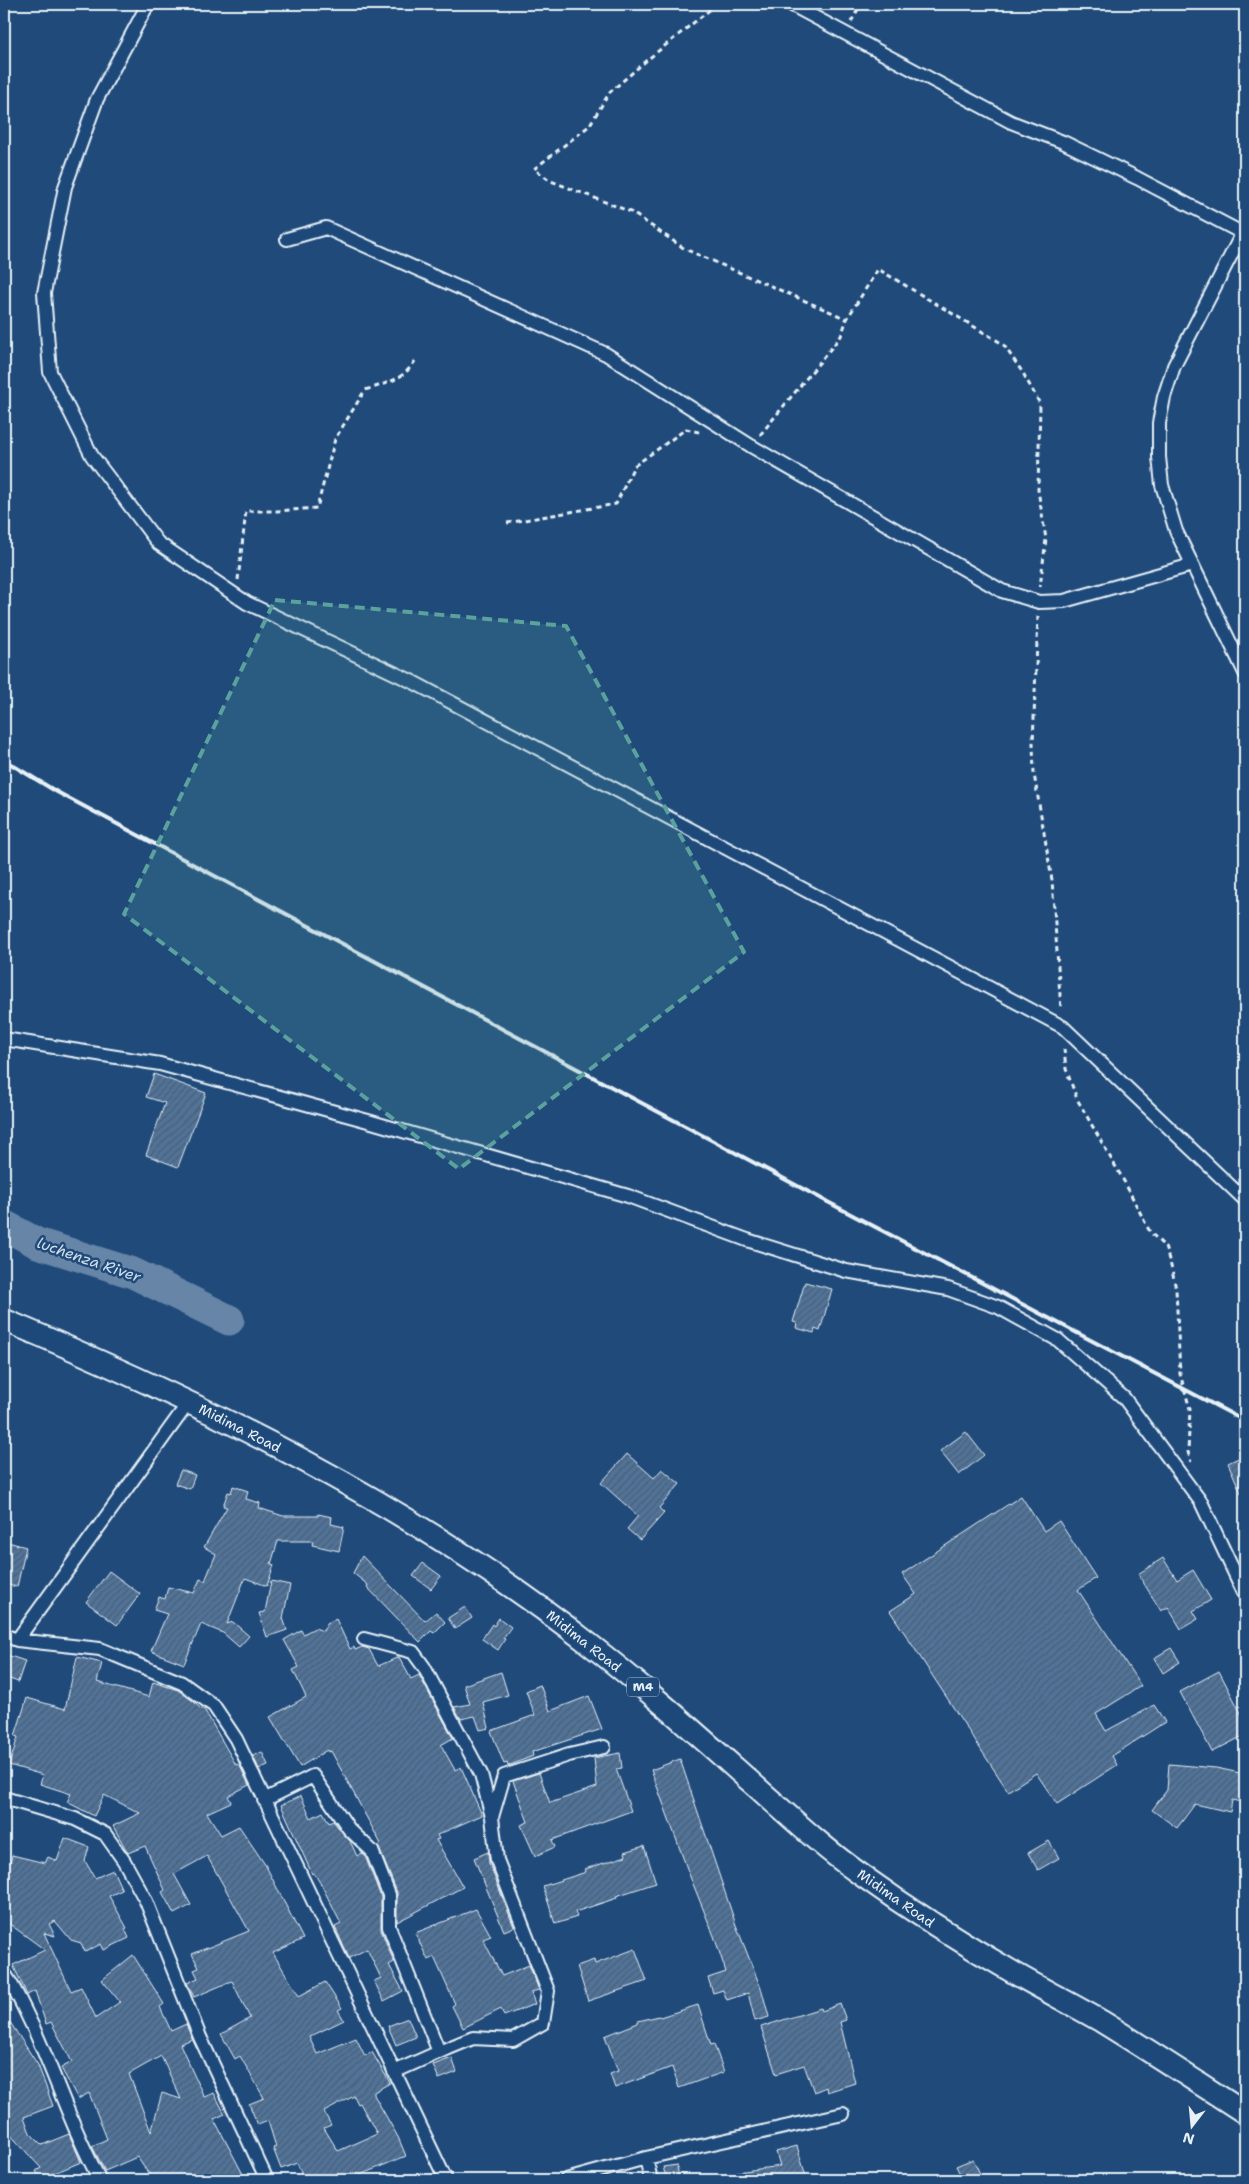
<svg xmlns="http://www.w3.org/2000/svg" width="1249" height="2184" viewBox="0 0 1249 2184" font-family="'Shantell Sans',sans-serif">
<defs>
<pattern id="building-hatch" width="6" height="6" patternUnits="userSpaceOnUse" patternTransform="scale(1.25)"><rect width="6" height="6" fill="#517399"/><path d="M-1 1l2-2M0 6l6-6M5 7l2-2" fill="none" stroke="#4c5e72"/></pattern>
</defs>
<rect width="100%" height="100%" fill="#1f4a7a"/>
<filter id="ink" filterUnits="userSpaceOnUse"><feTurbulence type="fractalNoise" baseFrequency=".02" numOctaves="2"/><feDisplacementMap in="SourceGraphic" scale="10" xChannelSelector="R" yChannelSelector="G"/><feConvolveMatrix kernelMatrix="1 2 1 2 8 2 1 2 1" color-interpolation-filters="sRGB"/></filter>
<g filter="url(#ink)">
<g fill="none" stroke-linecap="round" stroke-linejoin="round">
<path stroke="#6685a7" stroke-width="31" d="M4,1225L37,1243L133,1273L229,1320"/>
</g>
<path fill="url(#building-hatch)" stroke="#e8f1f8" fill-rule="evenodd" d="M154,1074L206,1093L178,1167L146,1155L165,1103L146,1097Z
M805,1282L832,1289L820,1331L815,1329L814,1333L796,1328L797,1323L793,1322Z
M966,1432L984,1455L959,1475L940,1451Z
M627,1454L654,1478L662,1469L680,1484L659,1508L664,1513L640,1540L627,1529L638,1516L601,1483Z
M1245,1455V1502L1228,1463Z
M181,1470L195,1475L190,1489L175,1484Z
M233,1486L248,1491L246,1499L260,1503L259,1508L283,1516H318V1514L332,1517L331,1524L344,1527L339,1551L312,1545L313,1541H278L271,1564L274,1565L267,1586L245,1578L227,1624L233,1622L249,1636L239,1647L223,1633L201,1624L184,1664L151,1651L167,1614L154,1610L159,1597L165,1599L168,1587L194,1593L200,1579L205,1581L216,1554L204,1547L227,1507L223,1506L228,1492L231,1493Z
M1021,1496L1044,1531L1059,1521L1096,1578L1078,1590L1141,1686L1096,1714L1106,1731L1154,1705L1165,1722L1112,1756L1117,1765L1057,1804L1036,1773L1008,1791L890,1611L916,1594L902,1574Z
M4,1541L26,1547L17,1587L4,1584Z
M362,1556L425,1621L436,1612L445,1622L434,1633L431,1631L420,1642L367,1587L368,1585L353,1573Z
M1163,1558L1177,1580L1193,1570L1211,1600L1193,1611L1198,1619L1181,1629L1168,1607L1161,1611L1138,1574Z
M423,1563L441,1576L431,1589L413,1576Z
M109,1571L140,1594L117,1625L86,1602Z
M271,1581L290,1585L283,1618L287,1630L267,1637L259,1613L265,1612Z
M465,1607L472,1618L455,1629L448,1618Z
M499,1618L511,1627L503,1638L505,1639L498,1650L482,1639L492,1624L494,1626Z
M336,1619L350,1649L354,1647L355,1650L362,1647L369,1649L378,1666L399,1657L411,1679L419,1675L453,1738L441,1745L455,1770L461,1767L482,1815L437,1835L439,1839L436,1840L463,1887L397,1922V1892L378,1846L381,1844L331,1751L328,1752L327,1750L300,1767L270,1717L306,1697L293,1670L299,1667L284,1640L301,1630L303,1634L315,1628L323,1631L327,1623Z
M1171,1648L1180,1662L1163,1673L1154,1658Z
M4,1654L25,1661L18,1682L4,1677Z
M77,1657L102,1663L97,1682L149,1697L153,1682L178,1690L193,1701L201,1709H204L236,1765L239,1764L249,1785L228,1796L231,1802L207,1813L221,1835L239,1826L266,1866L280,1894L303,1939L273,1953L299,1996L325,1982L342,2008L338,2010L344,2020L309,2037L317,2054L356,2038L365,2056L372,2052L390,2083L374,2092V2095L398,2137L406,2156L355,2177L357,2180H304L297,2163L281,2169L273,2148L276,2147L268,2121L258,2125L249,2104L264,2098L240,2056L235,2059L221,2034L250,2018L232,1981L194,1997L187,1983L198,1978L194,1970L199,1968L192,1954L249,1931L207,1856L174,1874L191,1905L174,1914L162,1892L165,1890L145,1846L128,1853L113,1826L140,1813L104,1795L94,1816L67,1802L71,1794L40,1784L43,1775L9,1765L18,1737L15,1736L27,1698L65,1709ZM354,2096L358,2104L360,2103L377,2134L338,2151L324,2128L331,2125L324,2112Z
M1219,1671L1245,1721V1735L1212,1752L1180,1692Z
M501,1672L508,1695L483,1702L489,1728L480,1730L475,1716L461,1719L454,1707L470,1704L464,1685Z
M540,1685L550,1711L589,1696L602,1729L532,1752L533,1756L508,1766L507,1763L504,1764L491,1731L535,1715L526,1691Z
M262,1752L268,1765L259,1769L253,1756Z
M620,1753L622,1768L616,1769L631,1811L552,1840L555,1847L535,1856L521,1825L528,1822L513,1781L539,1773L550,1803L597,1787L594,1758Z
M680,1759L736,1925L762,1991L769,2017L755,2021L748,1993L727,2000L723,1990L713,1993L708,1978L726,1972L714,1936L689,1874L651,1770Z
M1169,1764L1216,1768L1245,1774V1803L1232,1800L1230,1812L1195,1804L1177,1828L1152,1810L1167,1790Z
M301,1796L311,1818L323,1812L329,1823L333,1821L350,1841L357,1856L362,1853L365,1856L381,1897V1930L394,1962L389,1965L403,1991L384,2001L374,1981L381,1978L367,1949L349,1958L335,1927L341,1924L322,1886L314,1873L312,1874L281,1805Z
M65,1838L89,1847L85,1861L95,1878L113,1870L122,1890L109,1896L127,1928L125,1929L129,1938L104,1950L101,1944L85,1952L81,1943L71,1940L55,1921L49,1924L55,1936L44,1933L71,1991L81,1987L96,2018L120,2002L102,1980L133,1955L164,2004L160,2007L171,2031L186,2024L192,2039L180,2044L204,2097L214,2093L225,2114L214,2119L246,2180H153L137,2157L105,2171L92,2146L107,2139L89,2093L78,2099L61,2068L72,2062L51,2022L46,2024L35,1991L27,1995L13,1965L45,1950L4,1920V1874L7,1875L12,1855L45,1863L48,1857L57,1861ZM161,2056L181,2099L162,2093L151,2132L129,2074Z
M1049,1841L1059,1858L1038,1870L1028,1853Z
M644,1846L656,1883L616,1896L617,1898L575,1912L577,1917L555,1924L543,1886L586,1872L585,1869L626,1856L625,1852Z
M488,1852L489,1863L514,1927L504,1931L474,1858Z
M476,1909L491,1936L483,1939L502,1976L529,1965L539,1990L531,1992L535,2004L504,2016L501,2009L463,2028L452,2006L455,2004L434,1957L428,1960L415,1933Z
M635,1949L647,1981L588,2001L577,1966L594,1960L595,1964Z
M840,2004L846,2020L840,2022L855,2083L827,2092L826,2087L814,2092L804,2065L776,2074L761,2027L821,2008L822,2011Z
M698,2005L711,2045L714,2044L724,2072L679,2088L672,2067L615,2088L610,2074L618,2071L605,2036L638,2023V2021L659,2016L660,2017Z
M4,2013L38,2065L53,2106L24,2117L30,2133L42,2145L69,2134L81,2162L52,2174L55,2180H41L36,2171L41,2168L4,2128Z
M408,2018L416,2037L396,2045L388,2026Z
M452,2058L457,2072L439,2079L433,2065Z
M797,2146L807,2180H738L737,2172L780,2166L776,2152Z
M973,2159L983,2180H963L956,2166Z
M677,2165L679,2180H667L663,2167Z"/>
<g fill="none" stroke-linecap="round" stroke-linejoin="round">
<g stroke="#e8f1f8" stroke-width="16">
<path id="minor" d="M148,4L97,99L65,187L44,293L50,372L92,456L158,543L247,603L413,682L1063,1027L1245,1200
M790,4L1011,122L1063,142L1137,178L1242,233
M1245,228L1174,366L1164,397L1159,423V457L1162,485L1176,531L1245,673
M287,239L326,228L606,354L751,446L1002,591L1039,602L1064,601L1192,565
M4,1039L160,1064L368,1121L628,1196L747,1240L846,1271L948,1289L998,1307L1058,1340L1124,1398L1201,1502L1245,1595
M4,1635L17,1640L100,1649L182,1683L214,1706L236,1739L446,2180
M364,1639L413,1652L424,1667L481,1774L492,1817
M17,1640L189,1402
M4,1798L75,1819L105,1834L124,1861L146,1901L200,2037L267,2180
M264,1800L313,1776L349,1829L372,1851L389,1895V1927L439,2052L394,2072
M4,1973C16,1989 24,2009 33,2027C56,2077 73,2131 100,2180
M439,2052L473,2038L513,2040L543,2023L548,1991L497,1860L492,1817L504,1776L569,1755L604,1747
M646,2158L651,2180
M566,2180L646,2158L843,2114"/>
</g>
<g stroke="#e8f1f8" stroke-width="25">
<path id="primary" d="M4,1320C209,1406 411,1505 588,1643C645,1687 698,1735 752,1783C787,1814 822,1847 860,1874C910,1910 962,1943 1016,1974C1044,1990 1073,2005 1101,2021C1150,2051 1197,2082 1245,2113"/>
</g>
<path stroke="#e8f1f8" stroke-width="3" stroke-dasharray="5 4" stroke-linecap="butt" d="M717,4L647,60L610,92L589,126L534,169L551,181L631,212L685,249L847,319
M851,22L861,4
M760,435L841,336L847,319L878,269L1003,344L1023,373L1040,404L1038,490L1046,539L1040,587
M507,523L616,504L634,466L686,429L703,433
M238,580L246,511H277L317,508L335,439L365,390C385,384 403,380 415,361
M1038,616L1033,743L1034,774L1052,880L1061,1010
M1064,1049L1066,1069L1077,1099L1125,1183L1150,1232L1165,1247L1171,1266L1176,1289L1180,1374L1190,1409L1188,1452L1191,1462"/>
<use href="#minor" stroke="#1f4a7a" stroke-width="12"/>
<use href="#primary" stroke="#1f4a7a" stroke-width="21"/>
<path stroke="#e8f1f8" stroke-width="4" d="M4,760L57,792L822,1199L1245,1421"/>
</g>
</g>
<path fill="#5ba19e" fill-opacity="0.2" stroke="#5ba19e" stroke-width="4" stroke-dasharray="10 6" stroke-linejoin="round" d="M275,600L566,626L744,952L459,1169L124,914Z"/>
<g text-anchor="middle" stroke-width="5" stroke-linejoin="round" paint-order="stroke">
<rect fill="#1f4a7a" stroke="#acbfd2" stroke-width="1" x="627" y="1677.5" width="32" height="19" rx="4"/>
<g font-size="12" font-weight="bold" fill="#e8f1f8">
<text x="643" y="1691">M4</text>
</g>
<g font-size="14" fill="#e8f1f8" stroke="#1f4a7a">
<text transform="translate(240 1428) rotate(27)" y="5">Midima Road</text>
<text transform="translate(584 1641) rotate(38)" y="5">Midima Road</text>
<text transform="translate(896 1898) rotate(35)" y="5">Midima Road</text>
</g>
<g font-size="15" font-style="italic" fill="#d4e1ec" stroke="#1f4a7a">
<text transform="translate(89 1260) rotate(19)" y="5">luchenza River</text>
</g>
</g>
<rect width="1249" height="2184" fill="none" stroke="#1f4a7a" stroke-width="20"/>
<rect x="10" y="10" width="1229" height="2164" fill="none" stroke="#e8f1f8" stroke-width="2" filter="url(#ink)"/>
<g transform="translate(1192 2126) rotate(196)" stroke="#1f4a7a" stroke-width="4" paint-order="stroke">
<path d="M0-4L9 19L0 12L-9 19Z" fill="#e8f1f8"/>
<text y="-8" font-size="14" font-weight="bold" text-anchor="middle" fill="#e8f1f8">N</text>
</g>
</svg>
